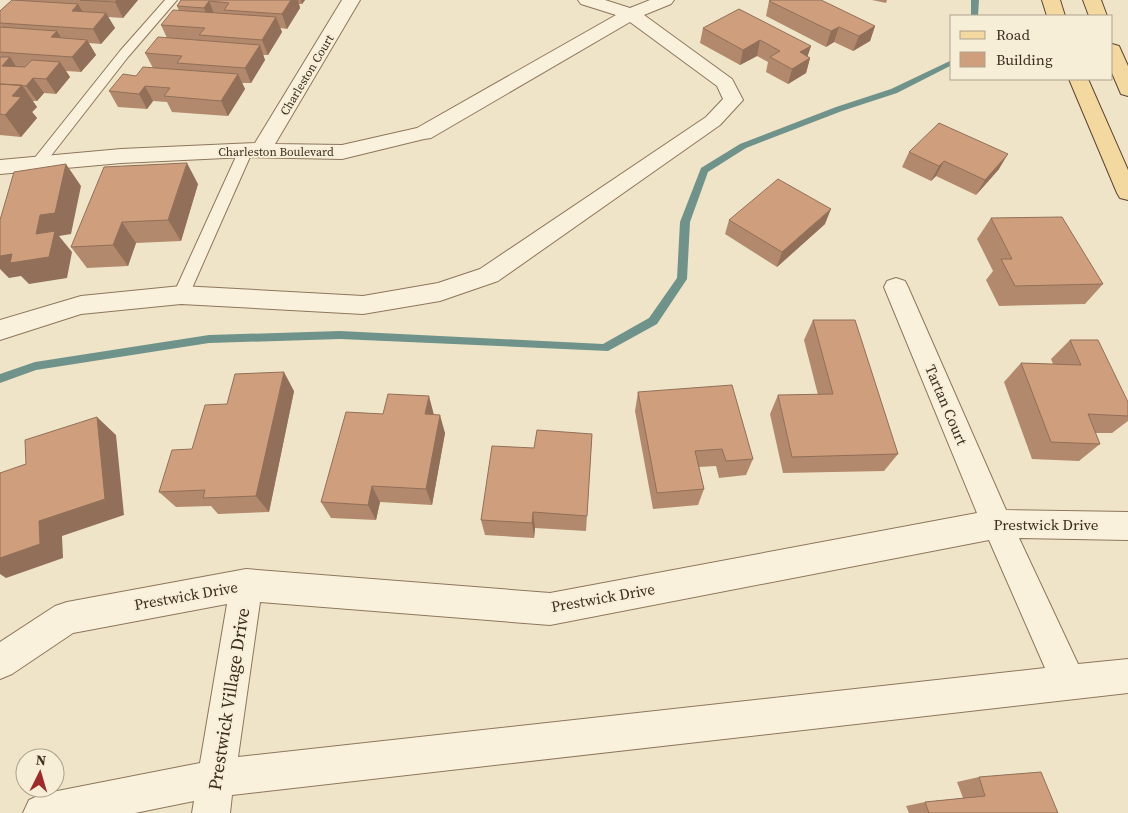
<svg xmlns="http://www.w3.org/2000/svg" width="1128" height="813" viewBox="0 0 1128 813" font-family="'Source Serif 4',serif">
<rect width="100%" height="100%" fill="#f0e4c8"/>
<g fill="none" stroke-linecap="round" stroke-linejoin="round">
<path fill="#6f938a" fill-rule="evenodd" d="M971,0H979L978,16H971Z
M952,60V65L897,93L842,111L746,148L708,172L690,222L687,279L657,324L608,351L340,339L209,343L36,370L0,383V374L35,362L209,335L340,331L603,344L649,318L677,278L680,222L701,168L740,144L836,107L891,89Z"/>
<g stroke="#8d765c" stroke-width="2">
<path id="service" d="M165,0H177L128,57L43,166H33L31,163L33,160L120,51Z
M246,145L253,150L189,295L187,299L181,301L175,299L173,295L239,150Z"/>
</g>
<g stroke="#8d765c" stroke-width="2">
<path id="minor" d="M342,0H360L275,144L342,145L417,128L616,15L581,4L578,0H605L630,8L650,0H674L671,4L644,15L732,79L743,100L720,125L498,281L440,301L363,314L181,304L81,314L0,340V320L81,296L181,286L363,296L438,283L480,269L706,117L723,99L717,86L630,22L431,138L424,139L342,159L246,157L121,163L0,174V160L121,149L255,143Z
M896,278L905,281L908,287L1006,510L1128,512V540L1019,538L1078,664L1128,659V693L232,795L230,813H192L194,801L135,813H23L29,800L42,794L200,763L227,604L73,633L12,674L0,679V642L55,606L67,602L246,569L550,593L977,513L884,287L887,281ZM989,540L1045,668L238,757L260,602L550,625Z"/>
</g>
<g stroke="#5b4430" stroke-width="2">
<path id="primary" d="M1042,0H1060L1065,16H1047Z
M1083,0H1101L1107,16H1089Z
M1112,44L1119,46L1128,66V96L1121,94L1112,73Z
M1069,79H1088L1128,170V200L1120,198L1117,193Z"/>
</g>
<use href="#service" fill="#faf1dc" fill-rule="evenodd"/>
<use href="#minor" fill="#faf1dc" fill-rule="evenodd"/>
<use href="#primary" fill="#f3d9a0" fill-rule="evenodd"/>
</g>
<path fill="#b2896c" d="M12,0H138L123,18L108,17L115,28L101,44L89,43L96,55L81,72L66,71L70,77L56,94L44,93L37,101H32L37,107L32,112L37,118L21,137L0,135V11Z
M181,0H305L302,4H299L300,8L287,29L280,28L282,32L268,55H263L265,60L251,83H242L245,89L228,116L172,112L167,102L153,101L147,109L118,107L109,91L136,76L153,68L145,53L167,38L161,25L179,11L177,6Z
M872,0H887L886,3Z
M769,1L875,26L870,41L853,51L834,42L826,47L766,16Z
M703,28L811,46L807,57L810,58L806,73L788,84L766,72L768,62L757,56L740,65L700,43Z
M909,152L999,169L976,195L936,176L931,181L902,167Z
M198,184L181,241L136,243L128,266L87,268L71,247Z
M991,218L1103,284L1085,304L999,306L986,280L993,271L977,239Z
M729,220L825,224L777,267L725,234Z
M813,320L898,454L884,471L783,473L770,414L778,395H818L804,340Z
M1070,340L1128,402V421L1112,433H1095L1100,444L1079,461L1032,459L1004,382L1021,363L1053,364L1051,359Z
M294,391L269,512L218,514L211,506L176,507L159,492L192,449Z
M638,392L753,459L746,475L719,478L716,466L699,467L704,489L698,505L653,509L635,411Z
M383,414L434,415L445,433L432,505L380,502L376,520L331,518L321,502Z
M592,434L586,531L535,528L534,538L485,535L481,520L534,448Z
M979,777L1058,813H909L906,806L925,802L963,798L957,782Z"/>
<path fill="#916f58" d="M117,0H138L123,18L115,2Z
M291,0H298L300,8L287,29L282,14Z
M301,0H305L302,4Z
M209,1L215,16L210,23L204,8Z
M78,4L87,19L72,11Z
M106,13L115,28L101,44L93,29Z
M276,17L282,32L268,55L262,40Z
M875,26L870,41L853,51L859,36Z
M839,27L834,42L826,47L831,31Z
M57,31L66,46L51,37Z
M87,40L96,55L81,72L72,57Z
M760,40L757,56L740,65L743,50Z
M260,45L265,60L251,83L245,68Z
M811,46L806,61L810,58L806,73L788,84L792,69L800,52Z
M10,57L20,73L2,66Z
M60,62L70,77L56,94L46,79Z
M238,74L245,89L228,116L221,101Z
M33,78L44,93L37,101L26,86Z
M22,85L37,107L32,112L37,118L21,137L5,115L12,96Z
M145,86L153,101L147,109L139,94Z
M1008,154L999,169L976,195L985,180Z
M944,161L936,176L931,181L939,166Z
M187,163L198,184L181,241L168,220Z
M66,164L81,186L71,234L59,236L72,252L67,278L29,284L21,276L9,278L0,269V256L36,234L40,215Z
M831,209L825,224L777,267L782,252Z
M122,222L136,243L128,266L113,245Z
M284,372L294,391L269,512L256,496Z
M429,396L434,415L425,414Z
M440,415L445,433L432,505L426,489Z
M97,417L116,435L124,515L62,536L63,558L6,578L0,574V558L39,521Z
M372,486L380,502L376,520L368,505Z
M533,512L535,528L534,538L532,523Z"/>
<path fill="#cf9f7d" stroke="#916f58" d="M12,0L78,4L72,11L106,13L93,29L0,23V11Z
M80,0H117L115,2Z
M181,0H291L282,14L224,10L229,3L209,1L204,8L177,6Z
M771,0H821L875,26L859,36L839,27L831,31L769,1Z
M739,9L811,46L800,52L810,58L792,69L770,57L780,51L760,40L743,50L703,28Z
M173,10L276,17L262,40L199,35L205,28L161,25Z
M0,27L57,31L51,37L87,40L72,57L0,52Z
M158,37L260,45L245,68L177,63L182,56L145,53Z
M0,57H10L2,66L25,67L32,60L60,62L46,79L33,78L26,86L0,84Z
M143,67L238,74L221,101L164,96L170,88L145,86L139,94L109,91L123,74L136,76Z
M0,84L22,85L12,96L21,97L5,115L0,114Z
M939,123L1008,154L985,180L944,161L939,166L909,152Z
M187,163L168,220L122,222L113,245L71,247L104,167Z
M66,164L55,213L40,215L36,234L55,231L49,257L10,263L12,254L0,256V220L14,172Z
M778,179L831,209L782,252L729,220Z
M1062,217L1103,284L1015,286L1001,259H1012L991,218Z
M813,320H855L898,454L792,457L778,395L833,394Z
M1070,340H1098L1128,402V416L1088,414L1100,444L1051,442L1021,363L1081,365Z
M284,372L256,496L203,498L205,490L159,492L172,450L192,449L205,405L227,404L235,374Z
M732,385L753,459L726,461L722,449L695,451L704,489L657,493L638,392Z
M388,394L429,396L425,414L440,415L426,489L372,486L368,505L321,502L346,412L383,414Z
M97,417L105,499L39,521L40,544L0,558V473L26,464L25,440Z
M537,430L592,434L587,516L533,512L532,523L481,520L492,446L534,448Z
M1041,772L1058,813H929L925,802L985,796L979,777Z"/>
<g text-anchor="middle" stroke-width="4" stroke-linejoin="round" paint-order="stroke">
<g font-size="12" fill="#3d2e20" stroke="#f7eed8">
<text transform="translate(307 75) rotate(-59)" y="4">Charleston Court</text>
<text x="276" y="156">Charleston Boulevard</text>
</g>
<g font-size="15" fill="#3d2e20" stroke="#f7eed8">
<text transform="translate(946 405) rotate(67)" y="5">Tartan Court</text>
<text x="1046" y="530">Prestwick Drive</text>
<text transform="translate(186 596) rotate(-10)" y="5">Prestwick Drive</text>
<text transform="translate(603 598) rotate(-10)" y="5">Prestwick Drive</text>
</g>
<g font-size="18" fill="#3d2e20" stroke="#f7eed8">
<text transform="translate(229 699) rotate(-81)" y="6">Prestwick Village Drive</text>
</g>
</g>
<rect x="950" y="15" width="162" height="65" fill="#f7eed8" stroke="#ada18e"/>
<rect x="960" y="31" width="25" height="8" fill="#f3d9a0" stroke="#ada18e"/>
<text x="996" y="40" font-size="15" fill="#3d2e20">Road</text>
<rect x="960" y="52" width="25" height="15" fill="#cf9f7d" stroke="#ada18e"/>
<text x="996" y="65" font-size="15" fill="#3d2e20">Building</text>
<g transform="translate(40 773) rotate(5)"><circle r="24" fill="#f7eed8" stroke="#ada18e"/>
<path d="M0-4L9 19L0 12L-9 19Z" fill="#9e2a2b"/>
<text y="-8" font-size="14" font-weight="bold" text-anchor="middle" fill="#3d2e20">N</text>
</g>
</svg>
